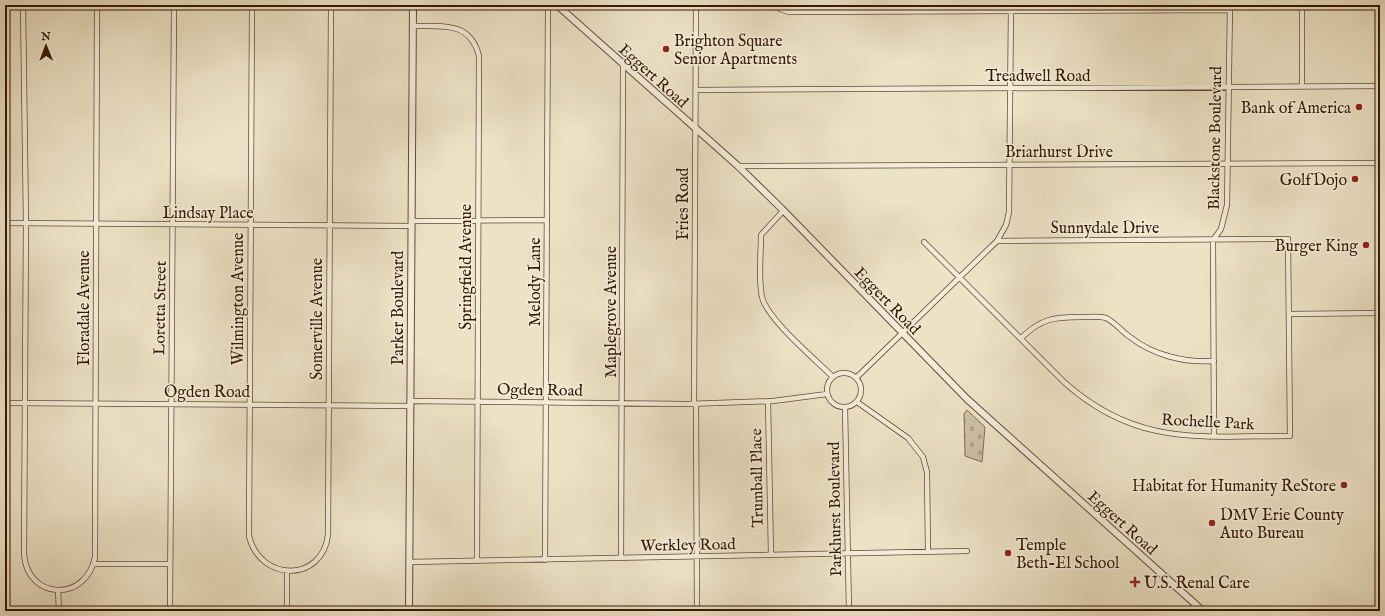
<svg xmlns="http://www.w3.org/2000/svg" width="1385" height="616" viewBox="0 0 1385 616" font-family="'IM FELL English',serif">
<defs>
<pattern id="cemetery-stones" width="16" height="16" patternUnits="userSpaceOnUse"><rect width="16" height="16" fill="#cdc0a4"/><path d="M2 7V4a2 2 0 0 1 4 0v3zM10 15v-3a2 2 0 0 1 4 0v3z" fill="#b1a48c"/></pattern>
</defs>
<rect width="100%" height="100%" fill="#ece2c5"/>
<filter id="stains"><feTurbulence type="fractalNoise" baseFrequency=".005" numOctaves="4"/><feColorMatrix values="0 0 0 0 .2 0 0 0 0 .09 0 0 0 0 .02 0 0 0 .5 -.17"/></filter>
<radialGradient id="worn" r=".72"><stop offset=".6" stop-color="#630" stop-opacity="0"/><stop offset="1" stop-color="#630" stop-opacity=".3"/></radialGradient>
<path fill="url(#cemetery-stones)" stroke="#816c54" d="M967,410L985,427L982,462L965,456L964,414Z"/>
<g fill="none" stroke-linecap="round" stroke-linejoin="round">
<g stroke="#634a34" stroke-width="6">
<path id="minor" d="M23,5L26,223L24,554C27,600 86,603 95,557L97,5
M252,5L249,536C260,582 322,583 328,535L331,5
M776,5L780,9L789,12L1230,10
M1302,5V86
M412,26C441,27 470,20 479,56L477,561
M696,90L1380,86
M738,166L1380,163
M783,211L761,235C761,255 758,278 762,297C767,319 815,359 833,377
M411,221L547,220
M5,223L411,226
M924,242L1064,382C1136,447 1201,436 1290,436L1288,239L997,241
M1289,314L1380,313
M1021,338C1042,318 1054,317 1082,317C1090,317 1099,316 1106,318C1115,322 1122,332 1130,337C1153,355 1184,363 1214,361
M827 390a17 17 0 1 1 34 0a17 17 0 1 1-34 0Z
M857,377L997,241L1006,225L1009,212L1011,5
M410,401L688,404L773,401L827,394
M768,401L771,555
M857,402L908,438L923,457L927,472L928,551
M5,403L410,406
M694,404L696,5
M696,404L697,611
M845,407L849,611
M1214,436L1213,240L1221,229L1227,205L1230,5
M621,558L623,65
M545,560L548,5
M409,562L967,551
M93,564H170
M58,590L59,611
M170,611L174,5
M287,611V572"/>
</g>
<g stroke="#634a34" stroke-width="8">
<path id="tertiary" d="M557,5L738,166L782,209L967,399L1203,611
M409,611L413,5"/>
</g>
<use href="#minor" stroke="#f3ecd9" stroke-width="4.5"/>
<use href="#tertiary" stroke="#f3ecd9" stroke-width="6"/>
</g>
<g fill="#8f2418" stroke="#f3ecd9" stroke-width="1.5">
<circle cx="666" cy="49" r="4"/>
<circle cx="1359" cy="107" r="4"/>
<circle cx="1355" cy="179" r="4"/>
<circle cx="1366" cy="245" r="4"/>
<circle cx="1344" cy="485" r="4"/>
<circle cx="1212" cy="523" r="4"/>
<circle cx="1008" cy="553" r="4"/>
<path d="M1133 576h4v4h4v4h-4v4h-4v-4h-4v-4h4z"/>
</g>
<g text-anchor="middle" stroke-width="3" stroke-linejoin="round" paint-order="stroke">
<g font-size="16" fill="#351804" stroke="#f3ecd9" text-anchor="start">
<text x="674" y="46">Brighton Square<tspan x="674" dy="18">Senior Apartments</tspan></text>
<text x="1351" y="113" text-anchor="end">Bank of America</text>
<text x="1347" y="185" text-anchor="end">GolfDojo</text>
<text x="1358" y="251" text-anchor="end">Burger King</text>
<text x="1336" y="491" text-anchor="end">Habitat for Humanity ReStore</text>
<text x="1220" y="520">DMV Erie County<tspan x="1220" dy="18">Auto Bureau</tspan></text>
<text x="1016" y="550">Temple<tspan x="1016" dy="18">Beth-El School</tspan></text>
<text x="1144" y="588">U.S. Renal Care</text>
</g>
<g font-size="16" fill="#351804" stroke="#f3ecd9">
<text transform="translate(654 75) rotate(42)" y="6">Eggert Road</text>
<text x="1038" y="81">Treadwell Road</text>
<text transform="translate(1214 138) rotate(-89)" y="6">Blackstone Boulevard</text>
<text x="1059" y="157">Briarhurst Drive</text>
<text transform="translate(682 204) rotate(-90)" y="6">Fries Road</text>
<text x="208" y="218">Lindsay Place</text>
<text x="1105" y="233">Sunnydale Drive</text>
<text transform="translate(465 267) rotate(-90)" y="6">Springfield Avenue</text>
<text transform="translate(534 282) rotate(-90)" y="6">Melody Lane</text>
<text transform="translate(237 299) rotate(-90)" y="6">Wilmington Avenue</text>
<text transform="translate(888 300) rotate(46)" y="6">Eggert Road</text>
<text transform="translate(83 308) rotate(-90)" y="6">Floradale Avenue</text>
<text transform="translate(159 308) rotate(-89)" y="6">Loretta Street</text>
<text transform="translate(397 308) rotate(-90)" y="6">Parker Boulevard</text>
<text transform="translate(610 312) rotate(-90)" y="6">Maplegrove Avenue</text>
<text transform="translate(316 319) rotate(-90)" y="6">Somerville Avenue</text>
<text transform="translate(540 389) rotate(1)" y="6">Ogden Road</text>
<text x="207" y="397">Ogden Road</text>
<text transform="translate(1208 421) rotate(3)" y="6">Rochelle Park</text>
<text transform="translate(756 478) rotate(-91)" y="6">Trumball Place</text>
<text transform="translate(834 509) rotate(-91)" y="6">Parkhurst Boulevard</text>
<text transform="translate(1123 522) rotate(42)" y="6">Eggert Road</text>
<text transform="translate(688 544) rotate(-1)" y="6">Werkley Road</text>
</g>
</g>
<rect width="1385" height="616" fill="none" stroke="#ece2c5" stroke-width="20"/>
<rect x="6" y="6" width="1373" height="604" fill="none" stroke="#351804" stroke-width="2"/>
<rect x="10" y="10" width="1365" height="596" fill="none" stroke="#351804"/>
<g transform="translate(46 46) rotate(359)" stroke="#f3ecd9" stroke-width="3" paint-order="stroke">
<path d="M0-3L7 15L0 10L-7 15Z" fill="#351804"/>
<text y="-6" font-size="11" font-weight="bold" text-anchor="middle" fill="#351804">N</text>
</g>
<rect width="100%" height="100%" filter="url(#stains)"/>
<rect width="100%" height="100%" fill="url(#worn)"/>
</svg>
